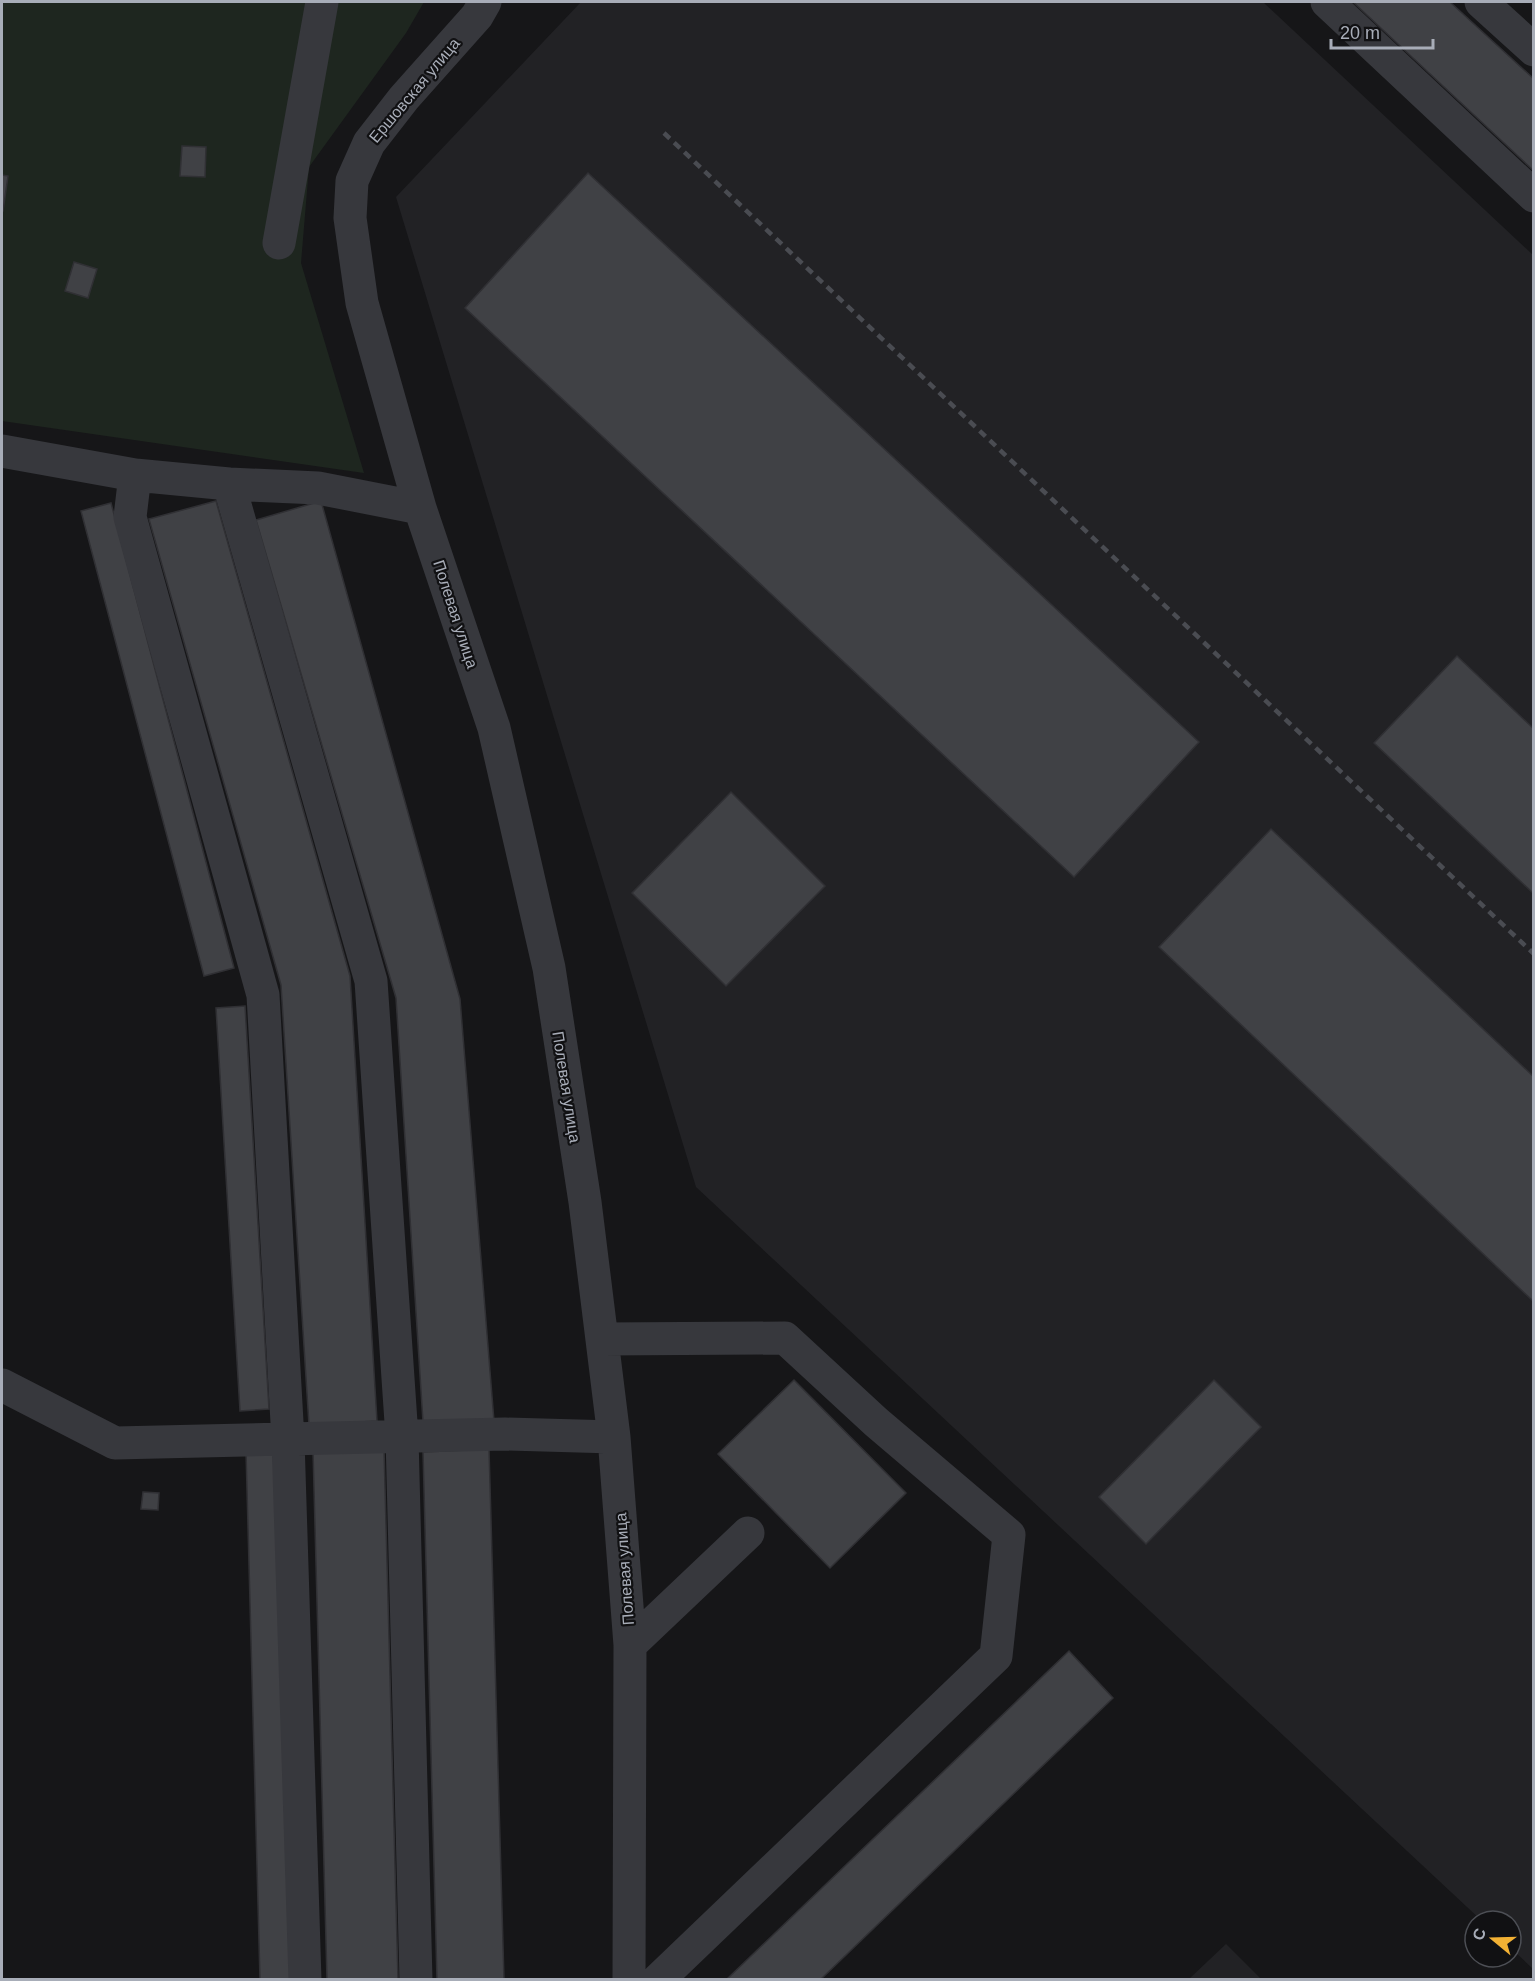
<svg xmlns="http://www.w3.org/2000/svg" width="1535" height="1981" viewBox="0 0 1535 1981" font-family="Arial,sans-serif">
<rect width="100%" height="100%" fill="#161618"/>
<path fill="#222225" d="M581,2H1263L1533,255V1969L1511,1948V1921H1482L696,1187L396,197Z
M1226,1944L1261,1979H1189Z"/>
<path fill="#1e261f" d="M2,2H424L406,33L309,167L301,263L364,473L2,421Z"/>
<path fill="#404145" stroke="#303034" stroke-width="1.5" d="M1353,2H1450L1534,79V171Z
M182,146L206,147L205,177L180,176Z
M588,173L1199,742L1074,877L465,308Z
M2,175L8,176L3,211H2Z
M74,262L97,269L88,298L65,291Z
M216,501L350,976L377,1421L309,1425L281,985L149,519Z
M321,501L460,999L494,1421L423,1422L396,998L256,520Z
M111,503L234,968L204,976L81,511Z
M1457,656L1534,729V894L1374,743Z
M731,792L825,886L726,986L632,893Z
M1271,829L1534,1077V1302L1159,947Z
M245,1006L269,1409L240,1411L216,1008Z
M794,1380L906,1493L830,1568L718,1454Z
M1214,1380L1261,1427L1146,1544L1099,1497Z
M384,1449L398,1980H327L313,1451Z
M489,1449L504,1980H437L423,1452Z
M276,1451L290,1980H260L246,1452Z
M143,1492L159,1493L158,1510L141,1509Z
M1069,1651L1113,1698L820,1980H726Z"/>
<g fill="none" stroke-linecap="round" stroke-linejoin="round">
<path stroke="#37383d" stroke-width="33" d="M485,2L477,16L404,98L369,143L352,181L350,218L362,303L420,508L494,728L549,968L585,1202L614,1437L630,1645L629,1980
M1327,2L1534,196
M1481,2L1534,50
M279,243L322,2
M2,451L135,475L229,484L371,981L402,1437L416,1980
M135,475L130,517L263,995L288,1440L305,1980
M229,484L318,488L420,508
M602,1339L785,1338L876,1422L1009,1535L996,1656L658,1980
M2,1385L115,1443L505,1434L614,1437
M630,1645L748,1533"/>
<path stroke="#4a4c52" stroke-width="4.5" stroke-dasharray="8 6" stroke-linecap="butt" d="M664,133L1534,954"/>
</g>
<g text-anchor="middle" stroke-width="4.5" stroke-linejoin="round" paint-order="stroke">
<g font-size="16" fill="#a8adb8" stroke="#111113">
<text transform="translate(414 90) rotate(-50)" y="6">Ершовская улица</text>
<text transform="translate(456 614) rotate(72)" y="6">Полевая улица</text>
<text transform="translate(567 1087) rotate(81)" y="6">Полевая улица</text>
<text transform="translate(624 1569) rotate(-94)" y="6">Полевая улица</text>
</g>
</g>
<rect width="1535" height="1981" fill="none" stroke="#a8adb8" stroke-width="6"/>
<g transform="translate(1493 1939) rotate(289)"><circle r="28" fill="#111113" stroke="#4d4f55" stroke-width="1.5"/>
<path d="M0-4.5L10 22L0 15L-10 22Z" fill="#f2b134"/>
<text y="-9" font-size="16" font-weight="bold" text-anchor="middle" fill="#a8adb8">С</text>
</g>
<path d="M1331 39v9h102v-9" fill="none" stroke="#a8adb8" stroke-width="3"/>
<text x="1340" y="39" font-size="18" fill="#a8adb8" stroke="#111113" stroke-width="4.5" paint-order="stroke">20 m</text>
</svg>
